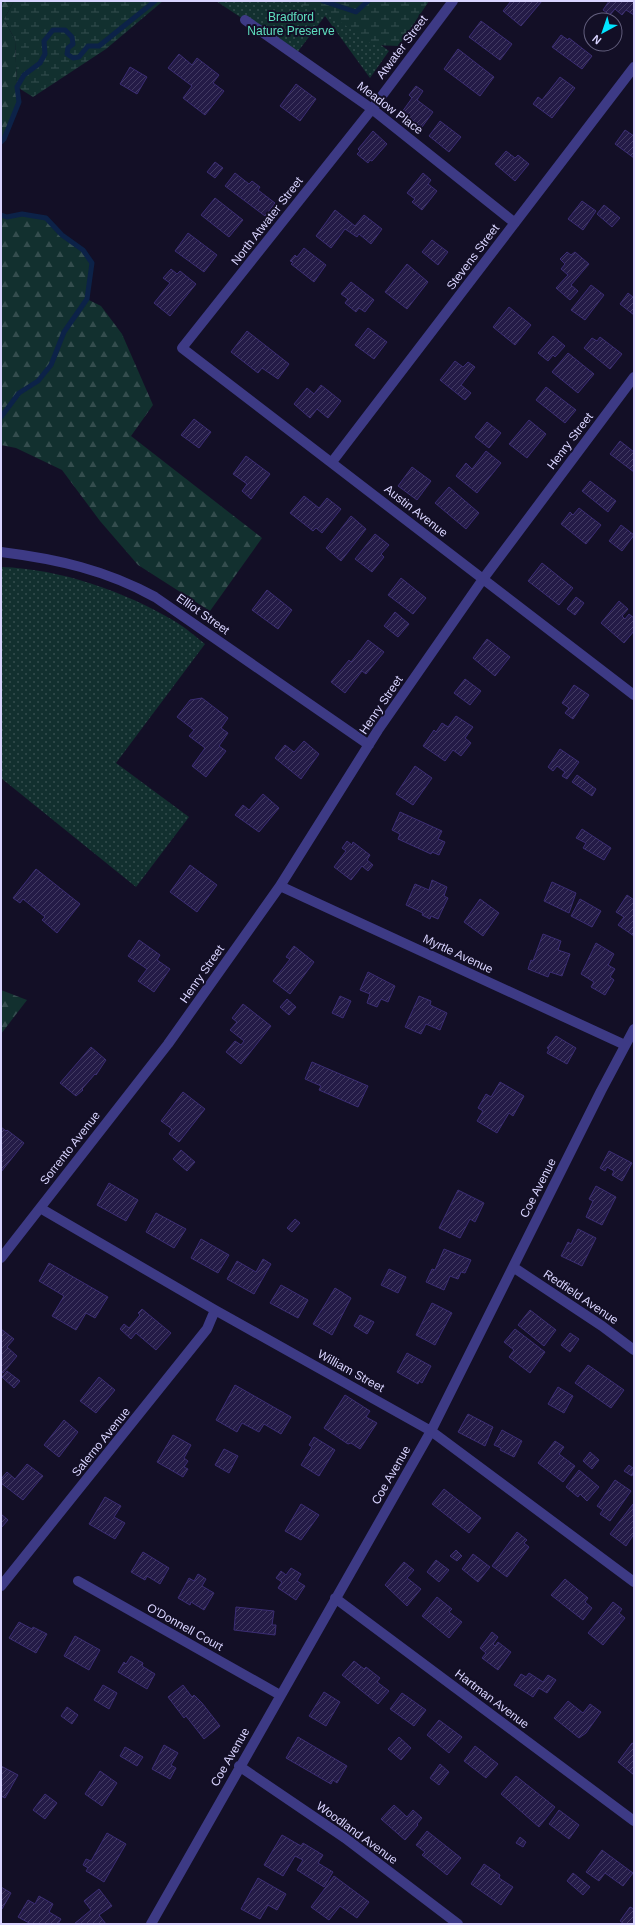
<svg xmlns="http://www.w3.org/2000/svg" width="635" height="1925" viewBox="0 0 635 1925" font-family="Helvetica,sans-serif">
<defs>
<pattern id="green-dots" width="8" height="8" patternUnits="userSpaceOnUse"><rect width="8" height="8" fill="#12302f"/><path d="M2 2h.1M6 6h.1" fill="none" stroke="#344d4e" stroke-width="1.8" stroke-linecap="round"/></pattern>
<pattern id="forest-firs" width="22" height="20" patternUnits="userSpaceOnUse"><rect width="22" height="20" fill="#12302f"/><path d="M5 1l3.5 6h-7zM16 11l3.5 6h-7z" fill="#344d4e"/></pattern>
<pattern id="wetland-marsh" width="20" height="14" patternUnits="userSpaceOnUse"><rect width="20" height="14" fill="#12302f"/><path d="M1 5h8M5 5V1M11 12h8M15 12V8" fill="none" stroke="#344d4e"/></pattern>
<pattern id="building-hatch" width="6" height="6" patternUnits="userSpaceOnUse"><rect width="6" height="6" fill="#241b47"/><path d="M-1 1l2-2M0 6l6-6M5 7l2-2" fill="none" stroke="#433b63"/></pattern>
</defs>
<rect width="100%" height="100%" fill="#130f26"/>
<path fill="url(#green-dots)" d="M216,1H335L330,7L389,51L370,78L325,16L296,54Z
M1,567C61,569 124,591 176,622C186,628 196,637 205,644L116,763L189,817L136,887L1,778Z"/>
<path fill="url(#forest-firs)" d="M1,1H14L4,19L15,40L17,87L19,102L4,139L1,142Z
M1,215L7,217L20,215L46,218L62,235L83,250L92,263L87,299L101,306L122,334L153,405L131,436L262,538L210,611L138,565L100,521L62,470L16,448L1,445Z
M1,990L27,1000L1,1034Z"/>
<path fill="url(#wetland-marsh)" d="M14,1H163L106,49L33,97L17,87L15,40L4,19Z
M298,1H429L399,46L373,45L322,9L311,13Z"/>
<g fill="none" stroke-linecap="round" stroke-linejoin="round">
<path stroke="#0c2248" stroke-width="5" d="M323,1L356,12L368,1
M1,142L4,139L19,102L17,87L24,75L40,63L45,54L44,41L53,30H65L72,37L73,44L68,48L67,54L73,58L79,57L88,46H99L155,1
M1,215L7,217L22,214L46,218L62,235L83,250L92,263L87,299L64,332L51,365L38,381L19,393L1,417"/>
</g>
<path fill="url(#building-hatch)" stroke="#3b2d73" d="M511,1H542L521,26L503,11Z
M609,1H634V15L626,10L622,15L615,9L610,15L603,10Z
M481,21L512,44L500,60L469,37Z
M561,35L568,40L569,38L592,56L582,69L552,47Z
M458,49L494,77L480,96L444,69Z
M179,54L192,65L197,58L219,75L213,83L224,91L205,115L183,98L192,86L168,68Z
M130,67L147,77L137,94L120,84Z
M560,77L575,88L552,118L533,104L538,97L542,100Z
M296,84L316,99L300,121L280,106Z
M416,86L423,91L417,100L433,112L422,127L402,112L412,98L409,95Z
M440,121L461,137L449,152L429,136Z
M625,130L634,136V158L615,144Z
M373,131L387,144L372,161L370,160L368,163L357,154L360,151L358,149Z
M506,151L515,158L518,155L529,164L515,181L495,164Z
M215,162L223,168L215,178L207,172Z
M235,173L249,184L252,181L260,187L258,190L275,203L265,216L225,186Z
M423,173L431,180L428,184L437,191L422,210L412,202L415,199L407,193Z
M215,198L243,220L229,237L201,215Z
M582,201L596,211L583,230L568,219Z
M604,205L620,218L612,227L597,214Z
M335,210L355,226L364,215L382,229L371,244L359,234L357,237L345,229L331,248L316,236Z
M188,233L217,255L204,272L175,251Z
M432,240L448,252L438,265L422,252Z
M304,248L326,265L314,282L291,264L293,262L290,261L295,255L297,257Z
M567,252L571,255L575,252L589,264L571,285L578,291L570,300L556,288L568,275L561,269L565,264L560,259Z
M407,264L428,282L407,309L385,292Z
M171,269L177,274L180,271L196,284L170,316L154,303L170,283L163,278Z
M351,282L374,300L365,312L359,308L356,312L345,303L348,299L341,294Z
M591,285L604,295L585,320L571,310Z
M628,293L634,298V315L620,304Z
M509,307L531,325L515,345L493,327Z
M368,328L387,342L374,359L355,345Z
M247,331L289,364L278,379L262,368L258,373L231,352Z
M553,336L565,346L555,357L553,355L548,361L538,353Z
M600,337L622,354L610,369L584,348L592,338L597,341Z
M568,353L594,374L578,393L552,372Z
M455,361L463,367L468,362L475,367L461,385L471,393L465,400L440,380Z
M321,385L341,401L328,418L317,409L310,418L294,404L307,388L314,394Z
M546,387L576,410L565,423L536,400Z
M194,419L211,432L199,448L181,435Z
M529,420L546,434L527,458L509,444Z
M487,422L501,433L489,448L475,437Z
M620,441L634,452V472L610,454Z
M486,451L501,463L477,493L456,476L466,463L472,469Z
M246,456L270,474L251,499L242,491L247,484L233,474Z
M412,467L431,481L417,500L398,486Z
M590,481L616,501L608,512L582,491Z
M449,487L479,513L466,529L435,503Z
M304,496L319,508L327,498L341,509L322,533L316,528L313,531L290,513Z
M579,508L601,525L586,544L561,524L570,512L573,515Z
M351,516L366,529L341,561L326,548Z
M621,525L634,535L622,551L609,541Z
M375,534L389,545L381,554L384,557L372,572L355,559Z
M542,563L573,588L559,605L528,581Z
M401,578L426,598L413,614L388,595Z
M267,590L292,610L278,629L252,610Z
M576,597L584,603L575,615L567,609Z
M619,601L628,609L622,616L625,619L629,614L634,618V631L624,643L601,623Z
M395,612L409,624L398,637L384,626Z
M487,639L510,657L495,676L473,658Z
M368,640L384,652L366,674L362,671L345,693L331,682L349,660L351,662Z
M465,679L481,691L470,705L454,693Z
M574,685L589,695L573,719L565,713L569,708L562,703Z
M202,698L228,718L221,728L228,733L219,746L226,751L206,777L192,766L205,748L189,736L194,730L177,717L190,700Z
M456,716L473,727L465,738L471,743L461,756L453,750L445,761L423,746L434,730L436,732L442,723L448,727Z
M304,741L319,754L301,779L275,758L285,745L294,752Z
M560,749L579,762L567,779L562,776L565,772L557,766L553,771L548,767Z
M415,766L432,778L413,805L396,794Z
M577,775L596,789L592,796L572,782Z
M263,794L279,808L259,832L235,815L243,805L249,810Z
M400,812L442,831L438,839L445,842L439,855L432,852L431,854L398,839L400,834L392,830Z
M582,829L611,848L604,860L583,848L586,843L576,838Z
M347,841L352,845L353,842L370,855L367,860L373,865L368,871L362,866L351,880L334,867L346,851L342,848Z
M190,865L217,885L197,912L170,892Z
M36,869L80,904L57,933L42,920L45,917L23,899L20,903L13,898Z
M432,880L447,887L444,896L448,898L438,919L431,916L430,919L422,915L423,913L406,905L415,884L429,890Z
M552,882L576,893L569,913L544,901Z
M627,895L634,900V936L618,925L624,917L616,912Z
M480,899L499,913L483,936L464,922Z
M580,899L601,911L592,927L571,916Z
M543,934L561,941L558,950L570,954L562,976L550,972L548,977L528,969L531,960L533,961Z
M139,940L160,955L157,960L170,969L154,992L138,981L147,969L128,956Z
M596,943L614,954L608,965L615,969L610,977L614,980L605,995L591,987L594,982L581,974Z
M294,946L314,962L290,994L273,981L290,959L286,957Z
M368,972L395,986L388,1002L381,999L377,1007L367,1003L370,994L360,990Z
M340,996L351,1001L343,1018L332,1013Z
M419,996L431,1001L430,1005L447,1013L440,1030L426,1024L421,1034L405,1027Z
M287,999L296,1007L289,1015L280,1007Z
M243,1004L271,1026L241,1064L226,1052L235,1041L241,1045L244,1041L230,1030L237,1022L232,1018Z
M556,1036L576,1048L567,1064L547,1053L549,1049L547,1048Z
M91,1047L106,1060L96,1075L95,1074L82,1089L83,1090L76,1096L60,1083Z
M312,1062L368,1086L358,1107L319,1090L321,1086L305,1079Z
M500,1082L524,1096L513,1116L509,1113L497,1133L477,1121L483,1111L478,1108L486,1094L491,1097Z
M183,1092L205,1109L179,1142L169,1134L172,1129L161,1121Z
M1,1127L6,1131L7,1130L24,1143L1,1172Z
M181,1150L195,1162L187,1171L173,1159Z
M609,1151L632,1163L622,1181L612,1175L614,1171L607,1167L605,1171L600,1168Z
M109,1183L138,1200L126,1221L97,1205Z
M596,1186L616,1197L602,1225L586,1217L593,1201L589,1199Z
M458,1190L484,1203L475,1222L470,1219L460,1238L439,1228Z
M156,1213L186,1229L174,1248L146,1232Z
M295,1219L300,1223L292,1232L287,1228Z
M578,1229L596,1238L582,1266L561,1256L568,1242L571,1244Z
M201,1239L229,1255L218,1273L191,1258Z
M444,1249L471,1260L465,1273L461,1272L458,1279L450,1276L444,1290L426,1282L432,1269L435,1270Z
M263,1259L271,1264L254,1294L227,1279L237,1261L256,1272Z
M49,1263L108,1297L95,1318L86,1313L76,1330L52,1316L64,1296L39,1281Z
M389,1269L406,1277L398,1293L381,1285Z
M281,1285L308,1300L298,1318L270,1303Z
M335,1288L351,1298L332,1335L313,1324Z
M432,1303L452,1313L435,1345L416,1335Z
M142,1309L171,1333L156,1350L136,1333L131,1339L120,1329L124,1324L129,1328L140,1315L138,1313Z
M530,1310L556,1330L544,1346L518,1325Z
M360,1315L374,1322L367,1334L354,1326Z
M1,1329L14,1339L7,1347L17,1356L3,1373L1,1372Z
M515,1329L545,1352L530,1373L509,1357L514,1350L504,1342Z
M570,1333L579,1339L570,1352L561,1345Z
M407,1353L431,1366L422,1383L419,1381L418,1384L397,1372Z
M588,1365L624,1390L611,1408L575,1383Z
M7,1371L20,1381L14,1388L2,1377Z
M99,1377L115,1390L96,1413L80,1401Z
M235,1385L291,1417L281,1434L264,1424L259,1432L242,1423L237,1432L216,1420Z
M558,1387L573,1396L564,1413L548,1404Z
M345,1395L370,1411L366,1417L377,1423L360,1449L351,1443L348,1444L324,1428Z
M468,1414L493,1427L485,1446L458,1432Z
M64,1420L78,1432L59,1457L44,1445Z
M502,1430L522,1441L514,1457L500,1450L501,1448L494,1445Z
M173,1435L191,1445L184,1458L188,1461L184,1467L188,1469L183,1477L157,1462Z
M314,1437L335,1450L319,1476L301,1465L312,1447L309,1445Z
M555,1441L564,1447L559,1454L575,1466L563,1482L538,1463Z
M224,1449L238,1456L229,1473L215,1465Z
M590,1452L599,1460L592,1469L583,1461Z
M27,1464L43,1476L23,1500L1,1483V1479L7,1472L15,1479Z
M629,1465L634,1469L632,1476L624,1471Z
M579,1470L599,1487L587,1501L580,1494L578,1497L566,1487Z
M615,1480L631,1491L610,1521L600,1514L603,1510L597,1506Z
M444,1489L481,1518L469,1533L432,1504Z
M105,1497L121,1506L114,1517L125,1523L115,1539L89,1524Z
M301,1504L319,1515L301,1540L285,1531Z
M633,1504L634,1534L626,1546L610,1534Z
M1,1514L8,1520L1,1528Z
M517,1532L527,1540L524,1543L529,1547L507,1577L492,1566Z
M456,1550L462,1556L457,1561L450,1556Z
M143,1552L169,1568L160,1584L147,1576L145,1580L131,1572Z
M473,1554L490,1567L478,1582L462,1569Z
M436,1560L449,1570L439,1582L427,1572Z
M404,1562L414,1570L407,1578L421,1589L407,1606L385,1585Z
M291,1568L301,1574L297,1581L305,1586L296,1600L278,1588L282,1582L276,1578L281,1571L286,1575Z
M198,1574L206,1579L202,1586L214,1593L204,1610L191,1602L190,1605L178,1598L189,1578L194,1581Z
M565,1579L588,1598L585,1602L592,1608L583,1620L551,1595Z
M437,1597L452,1609L449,1612L462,1622L449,1638L422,1616Z
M613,1602L622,1609L619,1613L625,1618L603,1645L588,1633Z
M236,1607L274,1611L272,1625H276L275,1635L234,1630Z
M19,1622L32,1629L33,1627L47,1634L36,1653L9,1638Z
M492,1632L498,1637L493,1644L495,1646L498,1642L511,1652L498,1670L482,1658L486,1653L480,1648Z
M75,1636L100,1650L89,1670L64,1656Z
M131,1656L143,1663L142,1666L155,1674L147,1689L118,1672L124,1662L126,1664Z
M354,1661L364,1669L366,1667L380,1678L377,1682L389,1691L378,1704L342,1675Z
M529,1673L543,1682L548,1675L556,1680L547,1693L539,1688L533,1697L514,1685L521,1674L526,1677Z
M103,1685L117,1693L109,1709L94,1700Z
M183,1685L192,1697L194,1695L202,1703L220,1726L204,1739L186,1716L184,1718L168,1697Z
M324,1692L340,1702L326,1726L309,1716Z
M402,1693L426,1710L414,1726L390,1709Z
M568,1701L583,1713L590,1704L601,1712L586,1733L579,1738L554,1718Z
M67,1707L78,1715L72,1724L61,1716Z
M439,1720L462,1737L449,1753L427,1735Z
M298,1737L347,1766L337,1783L333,1780L331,1784L286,1758Z
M399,1737L411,1748L401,1760L388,1749Z
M632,1743L634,1744V1775L618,1762Z
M164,1745L178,1753L171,1765L176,1768L170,1779L152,1769Z
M475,1746L498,1764L486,1778L464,1761Z
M125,1747L143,1757L137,1766L120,1756Z
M440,1764L449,1772L439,1785L430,1778Z
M1,1766L18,1775L5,1798L1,1796Z
M100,1771L117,1783L102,1806L85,1794Z
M516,1776L555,1807L539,1827L501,1794Z
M45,1794L57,1803L45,1819L33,1810Z
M394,1805L407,1817L413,1810L422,1818L417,1824L418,1825L405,1840L381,1819Z
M559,1810L579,1825L569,1839L549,1824Z
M427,1831L461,1858L447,1875L422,1855L425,1852L416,1845Z
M107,1833L126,1844L104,1882L86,1871L88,1868L83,1865L86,1859L91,1861Z
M282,1835L301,1846L303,1843L323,1855L318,1863L333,1872L324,1887L297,1870L303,1860L295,1856L283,1876L264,1865Z
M520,1837L526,1842L523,1847L516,1843Z
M602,1850L633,1873L623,1886L605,1873L599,1881L586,1872Z
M484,1864L500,1875L499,1878L513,1887L501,1905L471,1884Z
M573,1873L590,1887L583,1895L567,1881Z
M334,1876L369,1902L357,1918L340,1906L329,1920L311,1907Z
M258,1878L286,1894L277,1910L268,1905L260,1919L241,1909Z
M1,1887L11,1893L2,1909L1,1908Z
M99,1889L112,1906L99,1915L106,1924H74L91,1910L84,1901Z
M39,1896L53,1904L49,1912L61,1919L58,1924H31L18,1917L28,1900L35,1904Z
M630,1907L634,1909V1924H624L620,1921Z"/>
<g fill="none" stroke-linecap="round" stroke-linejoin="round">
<path stroke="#3d3a85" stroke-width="10" d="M453,1L372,109L182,348L634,695
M245,20L372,109L515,223
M332,462L634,67
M1,552C57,559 106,570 155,597L369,745
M280,886L625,1045
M40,1208L215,1310L431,1431L634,1582
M1,1258L168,1044L280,886L378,730L483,579L634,377
M513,1267L602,1326L634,1350
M78,1581L280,1695
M1,1586L207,1329L215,1310
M335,1598L634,1821
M239,1766L345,1838L458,1924
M151,1924L431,1431L601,1091L634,1029"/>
</g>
<g text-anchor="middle" stroke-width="4" stroke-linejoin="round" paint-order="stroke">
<g font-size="12" fill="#5fe0c0" stroke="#130f26">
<text x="291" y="21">Bradford<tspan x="291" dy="14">Nature Preserve</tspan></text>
</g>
<g font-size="12" fill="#d9d4ff" stroke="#130f26">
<text transform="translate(402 47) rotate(-53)" y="4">Atwater Street</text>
<text transform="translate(390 108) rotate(37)" y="4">Meadow Place</text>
<text transform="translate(267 221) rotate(-52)" y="4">North Atwater Street</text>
<text transform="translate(473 257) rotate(-53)" y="4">Stevens Street</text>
<text transform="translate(570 441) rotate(-53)" y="4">Henry Street</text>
<text transform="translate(416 511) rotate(38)" y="4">Austin Avenue</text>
<text transform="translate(203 614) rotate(35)" y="4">Elliot Street</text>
<text transform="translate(381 705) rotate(-56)" y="4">Henry Street</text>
<text transform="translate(458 954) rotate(25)" y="4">Myrtle Avenue</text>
<text transform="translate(202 974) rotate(-55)" y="4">Henry Street</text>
<text transform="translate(70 1148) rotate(-52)" y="4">Sorrento Avenue</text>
<text transform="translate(538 1188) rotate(-63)" y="4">Coe Avenue</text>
<text transform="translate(581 1297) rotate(34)" y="4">Redfield Avenue</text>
<text transform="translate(351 1371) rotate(29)" y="4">William Street</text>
<text transform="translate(101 1442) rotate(-51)" y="4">Salerno Avenue</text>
<text transform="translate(391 1475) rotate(-60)" y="4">Coe Avenue</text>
<text transform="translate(185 1627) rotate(29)" y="4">O'Donnell Court</text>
<text transform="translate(492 1699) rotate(37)" y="4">Hartman Avenue</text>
<text transform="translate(230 1757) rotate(-60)" y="4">Coe Avenue</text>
<text transform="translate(357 1833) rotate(36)" y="4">Woodland Avenue</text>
</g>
</g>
<rect width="635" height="1925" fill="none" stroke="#d9d4ff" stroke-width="4"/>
<g transform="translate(603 32) rotate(220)"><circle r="19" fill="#130f26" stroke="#625e7d"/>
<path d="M0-3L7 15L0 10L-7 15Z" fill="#00e5ff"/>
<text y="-6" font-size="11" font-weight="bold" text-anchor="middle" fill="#d9d4ff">N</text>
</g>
</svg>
